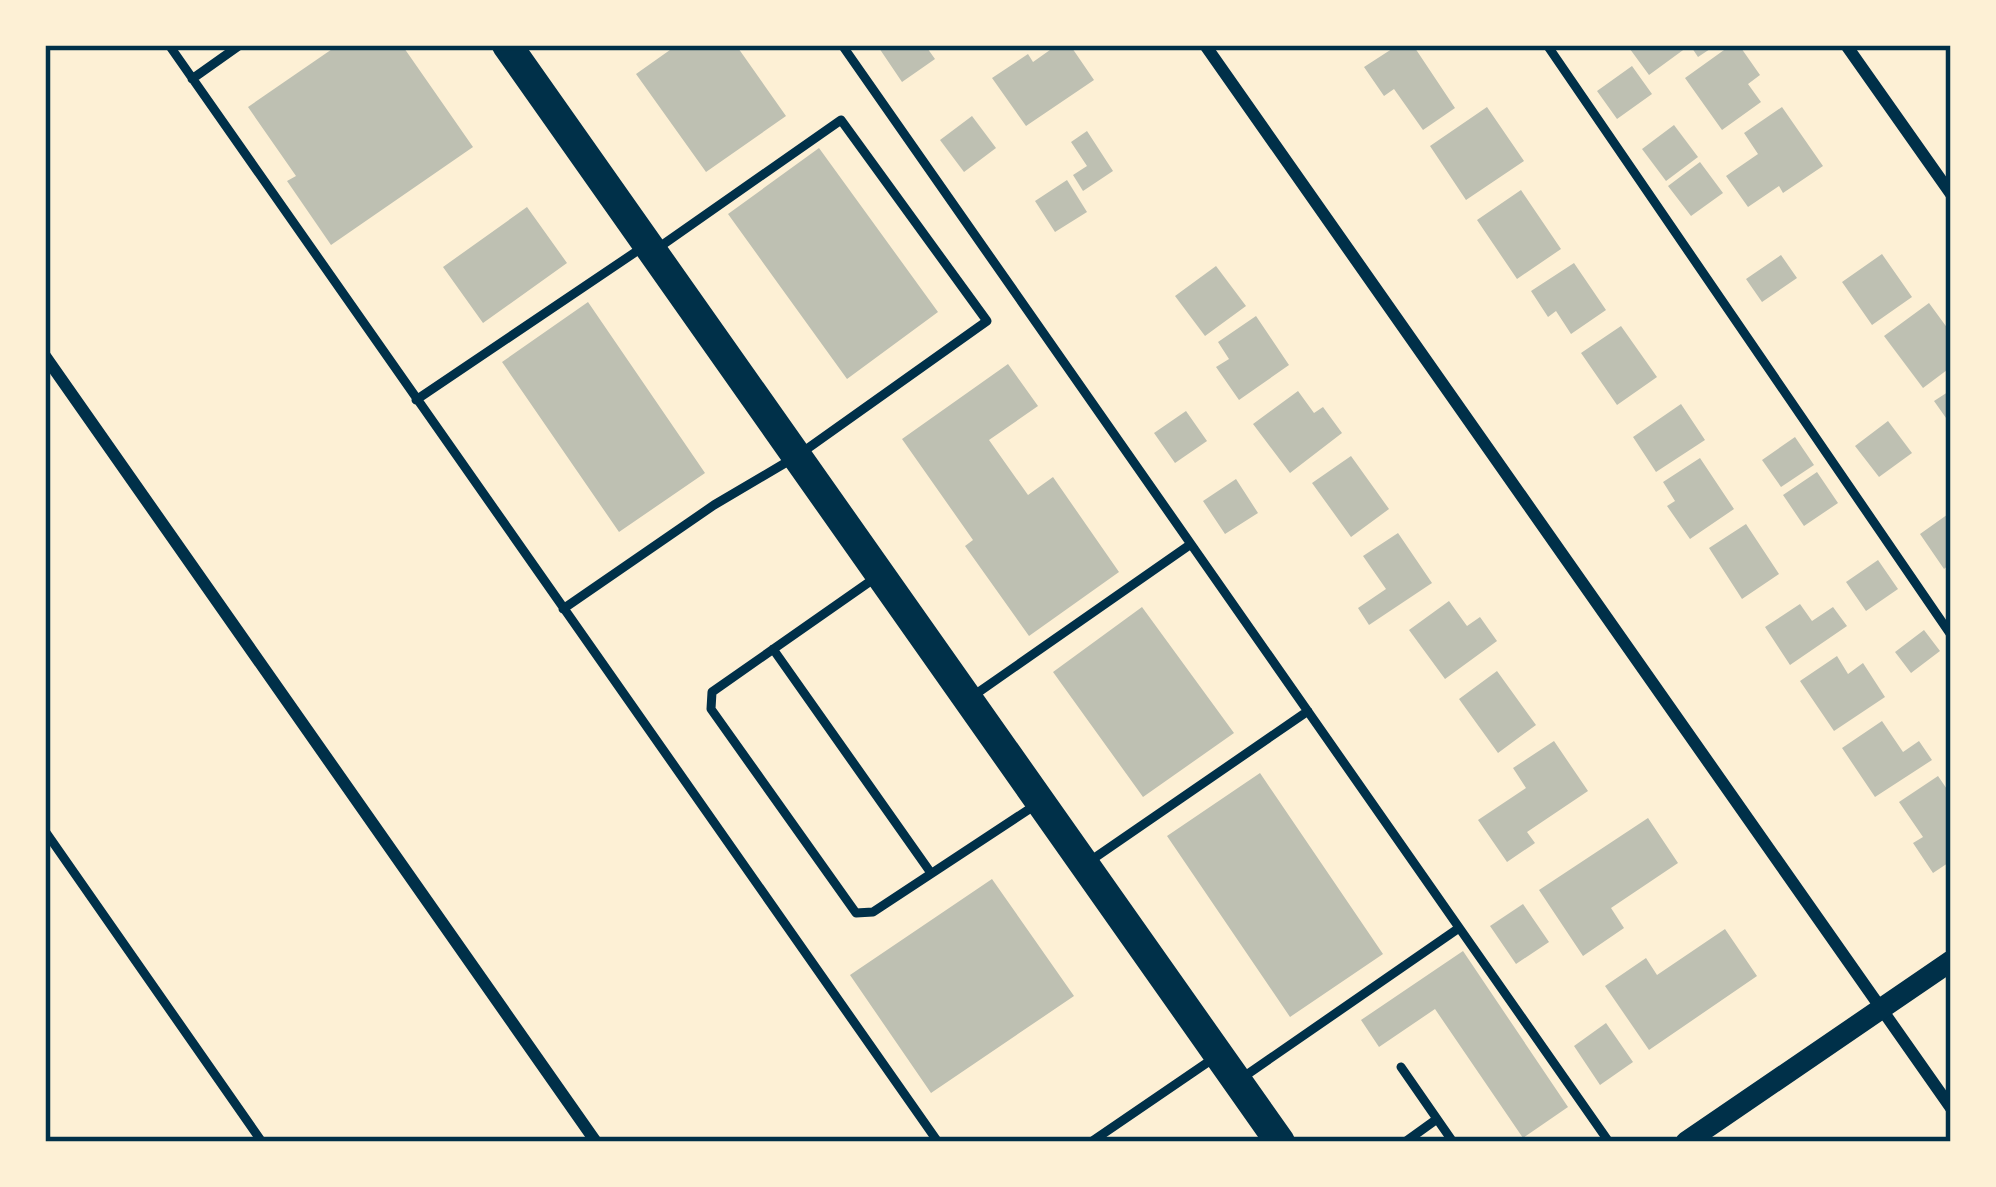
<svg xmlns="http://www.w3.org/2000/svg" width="1996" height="1187" viewBox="0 0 1996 1187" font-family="'PT Sans',sans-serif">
<rect width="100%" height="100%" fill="#fdf0d5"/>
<path fill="#bec0b2" d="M338,45H402L473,147L331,245L287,181L296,176L248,107Z
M677,45H736L786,116L706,172L636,74Z
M877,45H925L935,59L902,82Z
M1057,45H1070L1094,80L1026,126L992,78L1028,54L1033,62Z
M1398,45H1413L1455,108L1423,130L1394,89L1384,96L1364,67Z
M1627,45H1690L1649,75Z
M1690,45H1716L1698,57Z
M1731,45H1739L1760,75L1748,84L1761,102L1722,130L1685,78Z
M1632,66L1652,94L1617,119L1597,91Z
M1487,107L1524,161L1466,200L1430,146Z
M1782,107L1823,166L1783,193L1779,186L1748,207L1726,176L1758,154L1744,133Z
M972,116L996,148L964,172L940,140Z
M1674,125L1698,157L1666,181L1642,149Z
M1087,131L1113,171L1083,191L1073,175L1087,166L1071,142Z
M819,148L938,312L847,379L728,214Z
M1700,162L1723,193L1691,216L1668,186Z
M1067,180L1087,212L1055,232L1035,201Z
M1521,190L1561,249L1517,279L1477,220Z
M527,207L567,263L483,323L443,267Z
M1882,254L1912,297L1872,325L1842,282Z
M1781,255L1797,278L1762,302L1746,279Z
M1574,263L1606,310L1571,334L1556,311L1548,317L1531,291Z
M1216,266L1246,306L1205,336L1175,296Z
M588,302L705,473L619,532L502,362Z
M1929,303L1951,333V367L1923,388L1884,336Z
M1256,316L1289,365L1239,400L1216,367L1229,359L1218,342Z
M1621,326L1657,377L1617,405L1581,353Z
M1008,364L1038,406L989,440L1028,495L1053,477L1119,572L1029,636L965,546L973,540L902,439Z
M1951,390V425L1934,401Z
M1298,391L1314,413L1323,407L1342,433L1290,473L1253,424Z
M1681,404L1705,440L1656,472L1633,437Z
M1186,411L1207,441L1175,463L1154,433Z
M1888,421L1912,453L1879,477L1855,446Z
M1795,437L1814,465L1781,487L1762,460Z
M1351,456L1389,509L1351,537L1312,483Z
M1700,458L1734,509L1690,539L1667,506L1675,501L1663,482Z
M1817,472L1838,503L1804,526L1783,495Z
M1236,479L1258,513L1225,534L1203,501Z
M1951,512V563L1944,569L1920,534Z
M1746,524L1779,574L1742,599L1709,548Z
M1398,533L1432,583L1369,625L1358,608L1386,589L1363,556Z
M1878,560L1898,589L1866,611L1846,582Z
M1449,601L1467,626L1480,617L1497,641L1445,679L1409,630Z
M1800,604L1812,621L1833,607L1847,626L1790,665L1765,627Z
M1142,607L1234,733L1143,797L1053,672Z
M1924,630L1940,651L1911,673L1895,652Z
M1837,656L1848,674L1863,663L1885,697L1834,731L1800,681Z
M1497,671L1536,725L1498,753L1459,699Z
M1882,721L1903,752L1919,741L1932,760L1875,797L1842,748Z
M1554,741L1588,791L1527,832L1535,843L1507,862L1478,820L1526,788L1513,768Z
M1260,773L1383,954L1290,1017L1167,836Z
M1938,776L1951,795V861L1933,873L1913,843L1923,837L1899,802Z
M1648,818L1678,863L1611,908L1624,928L1583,956L1539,890Z
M992,879L1074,996L931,1093L850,975Z
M1523,904L1549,942L1516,964L1490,926Z
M1725,929L1757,976L1649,1050L1605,986L1646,958L1657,975Z
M1463,951L1568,1107L1523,1138L1435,1009L1379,1047L1361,1020Z
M1606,1023L1633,1062L1600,1085L1574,1046Z"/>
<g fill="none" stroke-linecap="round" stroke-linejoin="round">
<path stroke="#003049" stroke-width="9" d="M169,45L938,1142
M842,45L1609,1142
M1547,45L1951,635
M192,79L240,45
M416,400L643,247
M875,578L712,692L711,709L856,913L873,912L1037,804
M563,609L714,505L797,456L987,321L841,120L658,248
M773,649L931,873
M973,696L1191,544
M45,831L262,1142
M1090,861L1308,711
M1401,1067L1453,1142
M1242,1078L1459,928
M1091,1142L1214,1058
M1405,1142L1437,1119"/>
<path stroke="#003049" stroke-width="12" d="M1205,45L1951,1108
M1846,45L1951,194
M45,356L596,1142"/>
<path stroke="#003049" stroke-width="21" d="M1686,1142L1951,961"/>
<path stroke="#003049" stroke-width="30" d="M507,45L1280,1142"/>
</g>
<rect width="1996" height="1187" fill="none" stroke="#fdf0d5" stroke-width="96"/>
<rect x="48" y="48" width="1900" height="1091" fill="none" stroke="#003049" stroke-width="4.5"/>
</svg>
